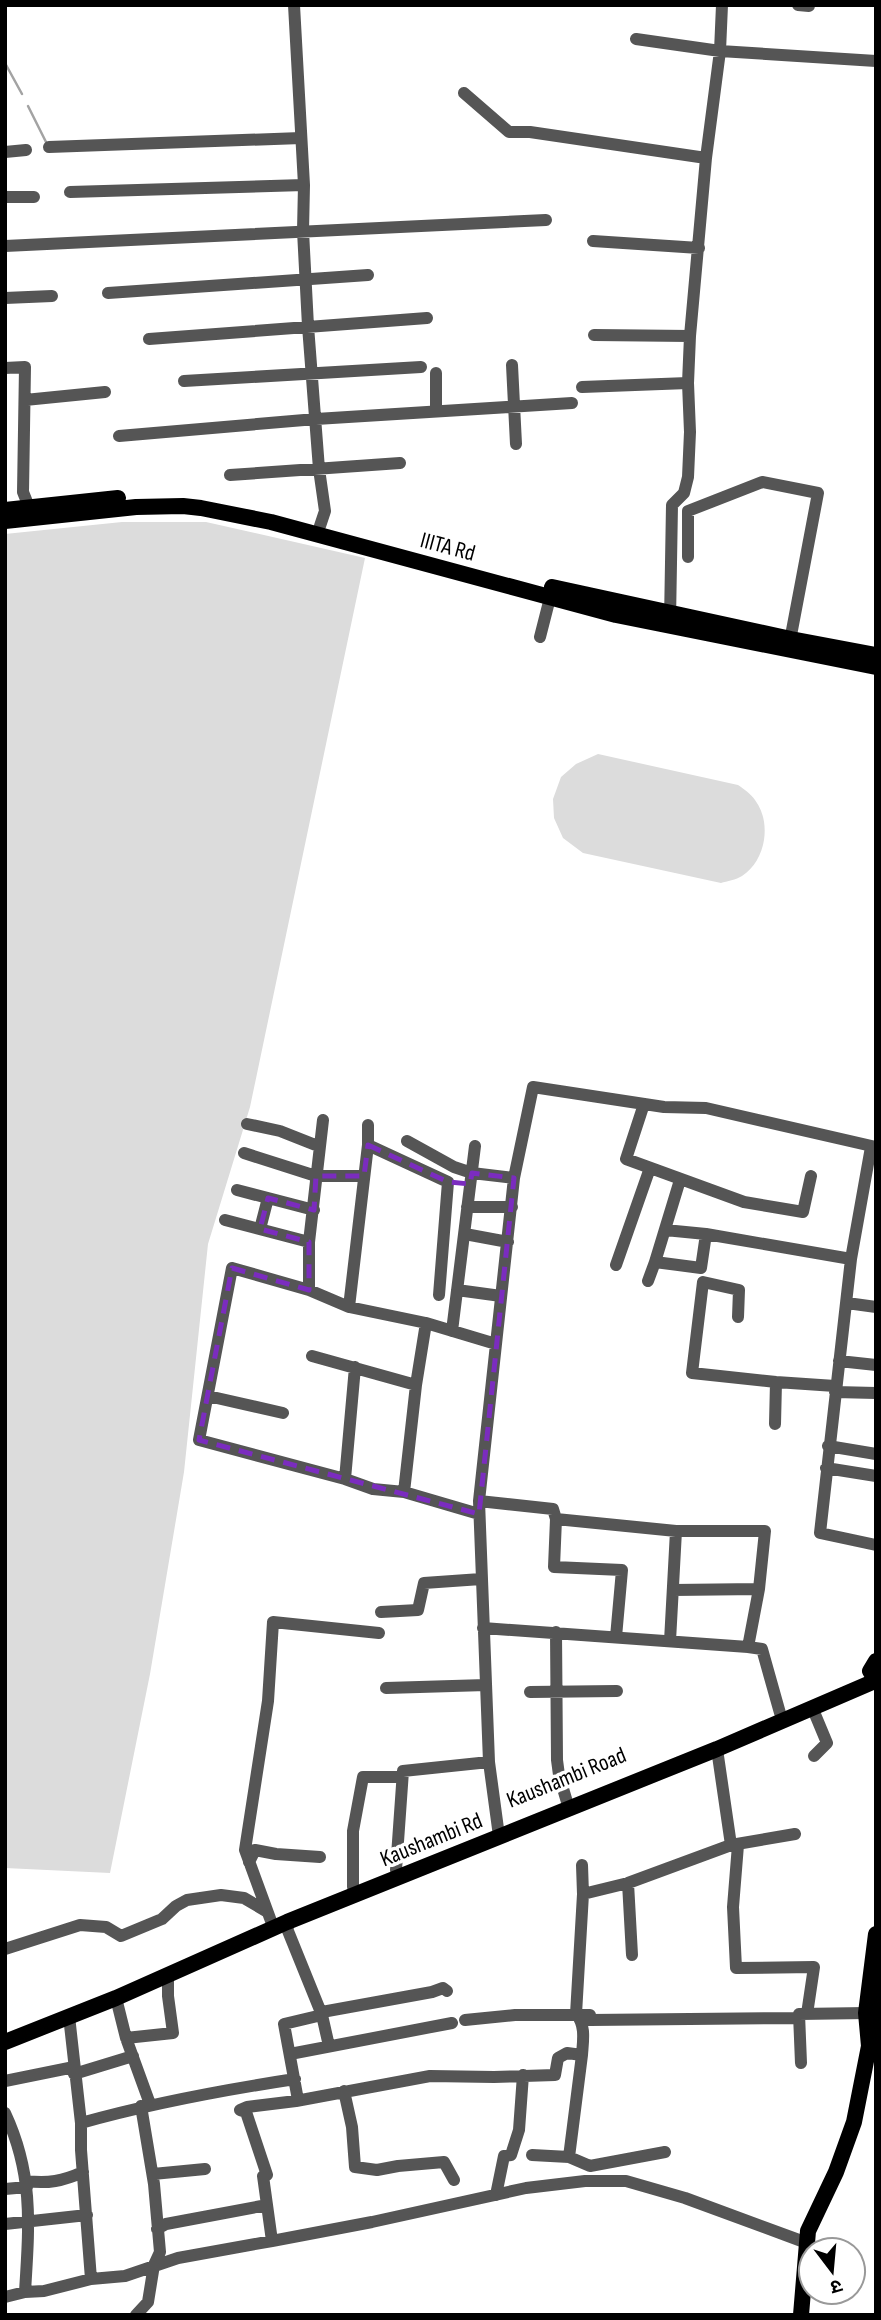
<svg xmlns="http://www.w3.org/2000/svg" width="881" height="2320" viewBox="0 0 881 2320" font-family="'Sofia Sans Condensed','Noto Sans Devanagari',sans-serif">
<rect width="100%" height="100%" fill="#fff"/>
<path fill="#dcdcdc" d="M122,522H206L365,558L250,1107L208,1244L184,1472L150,1674L110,1873L5,1868V534Z
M598,754L738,785C744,789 751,794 755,800C772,822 766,861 742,876C736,880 727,881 721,883L583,853L563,838L554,818L553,799L561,777L576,764Z"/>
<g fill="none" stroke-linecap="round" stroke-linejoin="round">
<path stroke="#a3a3a3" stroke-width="2.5" d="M5,63L22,94
M28,106L47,144"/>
<path stroke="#555" stroke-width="12" d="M294,5L304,185L303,231L308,326L319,469L325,511L320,526
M798,5L809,6
M636,39L720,51L876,61
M464,93L509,132H530L706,158
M49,147L301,138
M5,152L26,150
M70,192L304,185
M5,197H34
M593,241L699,248
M5,246L546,220
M108,293L368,275
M5,298L52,296
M594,335L690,336
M149,339L427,318
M512,365L516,444
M5,368L25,367L23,492L29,507
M184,381L421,367
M582,387L688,383
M25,400L105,392
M436,411V373
M119,436L316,419L572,403
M230,475L400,463
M688,557V511L762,482L818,493L789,646
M670,621L672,505L684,493L688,477L690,432L688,383L690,336L706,158L720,51L722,5
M540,637L552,590
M644,1104L626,1159L744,1202L803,1212L811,1176
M247,1124L280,1131L318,1146
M407,1141L454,1167L472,1173L514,1178
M368,1145L448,1182L439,1295
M871,1147L851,1259L820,1533L876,1545
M244,1153L316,1176H364
M237,1190L314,1210
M467,1207H512
M225,1220L309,1242
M260,1229L268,1198
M665,1230L706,1234
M465,1234L508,1242
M655,1262L680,1180
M616,1265L650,1168
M648,1281L655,1262L701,1268L706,1234L851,1259
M309,1290V1242L323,1120
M457,1290L501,1296
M847,1303L876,1307
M349,1307L368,1145V1125
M738,1317L739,1290L703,1282L692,1373L776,1382L835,1386
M452,1331L475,1146
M312,1356L416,1385
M839,1361L876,1365
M835,1392L876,1393
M208,1396L283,1413
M775,1424L776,1382
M828,1446L876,1454
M826,1468L876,1476
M345,1479L355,1367
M404,1492L416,1385L426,1323
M479,1501L553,1509L556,1519L676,1531H765L759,1589L748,1647
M479,1514L404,1492L373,1489L345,1479L199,1440L232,1268L309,1290L349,1307L426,1323L496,1344
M556,1519L554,1567L622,1570L616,1637
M673,1590L759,1589
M381,1612L418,1610L424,1583L481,1579
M483,1628L748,1647L762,1649L780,1713
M556,1632L557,1760L559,1775L567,1802
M670,1641L676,1531
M386,1688L486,1685
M530,1692L617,1691
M812,1707L827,1743L814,1756
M717,1749L731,1845H738L733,1907L736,1968L814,1967L807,2014
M499,1836L489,1762L479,1501L514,1178L533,1087L664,1107L706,1108L876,1147
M249,1862L255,1850L276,1854L320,1857
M396,1870L403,1771L489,1762
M628,1883L632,1955
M353,1887V1831L363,1777H402
M583,1894L628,1883L731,1845L795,1834
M271,1921L245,1850L268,1701L273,1622L379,1633
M287,1922L288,1931L322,2015L329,2046
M5,1949L80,1925L106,1927L121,1936L162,1919L176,1906L187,1900L221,1895L244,1898L266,1911
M116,1998L126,2038L150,2104
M799,2014L801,2063
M69,2016L81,2123
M465,2020L515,2015H590V2020L799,2018V2014L866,2013
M126,2038L173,2033L168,1996V1975
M290,2054L452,2023
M582,2055L569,2157L590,2166L665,2152
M74,2074L133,2056
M5,2081L74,2067
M344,2091L352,2127L355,2167L377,2170L398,2166L444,2162L454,2180
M298,2100L284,2024L322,2015V2012L432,1992L443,1988L447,1991
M5,2113C34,2175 29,2226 25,2292
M532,2155L569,2157
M153,2174L205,2169
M26,2181C48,2184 63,2181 83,2172
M5,2189L27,2187
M496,2195L504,2156L511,2155L519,2130L523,2075
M5,2224L87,2215
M157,2229L166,2224L267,2205
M272,2241L372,2222L526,2188L585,2181H626L685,2198L807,2243
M91,2279L81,2150V2123C152,2103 223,2090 295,2079
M5,2297L25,2292L44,2291L91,2279L125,2276L178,2258L272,2241L263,2176L267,2175L246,2112L240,2110L247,2107L296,2101L430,2076L494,2077L555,2075L558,2058L567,2053L582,2055C583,2041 586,2025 576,2014L583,1894L582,1865
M136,2315L148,2302L154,2265L160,2252L154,2184L141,2106"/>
<path stroke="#000" stroke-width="16" d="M5,510L118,498
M5,521L136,507L183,506L201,508L271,522L616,615L876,667
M552,587L791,639L876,655
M876,1661L870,1671L876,1681
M5,2042L116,1998L287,1922L717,1749L875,1681
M801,2315L808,2231L836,2172L854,2122L869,2046L866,2013L876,1934"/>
</g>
<path fill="none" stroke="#7b2cbf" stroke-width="5" stroke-dasharray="14 9" stroke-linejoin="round" d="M368,1145L448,1182L470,1184L472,1173L514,1178L479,1514L199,1440L232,1268L309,1290V1242L260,1229L268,1198L314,1210L316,1176H364Z"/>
<g text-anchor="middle" stroke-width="7" stroke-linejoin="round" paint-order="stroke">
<g font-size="23" fill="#000" stroke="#fff">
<text transform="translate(448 546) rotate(15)" y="8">IIITA Rd</text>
<text transform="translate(566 1777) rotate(-22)" y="8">Kaushambi Road</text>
<text transform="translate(431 1839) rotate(-22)" y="8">Kaushambi Rd</text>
</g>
</g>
<rect width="881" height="2320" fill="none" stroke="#000000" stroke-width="14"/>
<g transform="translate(832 2271) rotate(164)"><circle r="33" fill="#ffffff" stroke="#999999" stroke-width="2"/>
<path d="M0-5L12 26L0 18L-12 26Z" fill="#000000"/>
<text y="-10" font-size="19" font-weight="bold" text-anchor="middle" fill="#000000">उ</text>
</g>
</svg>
